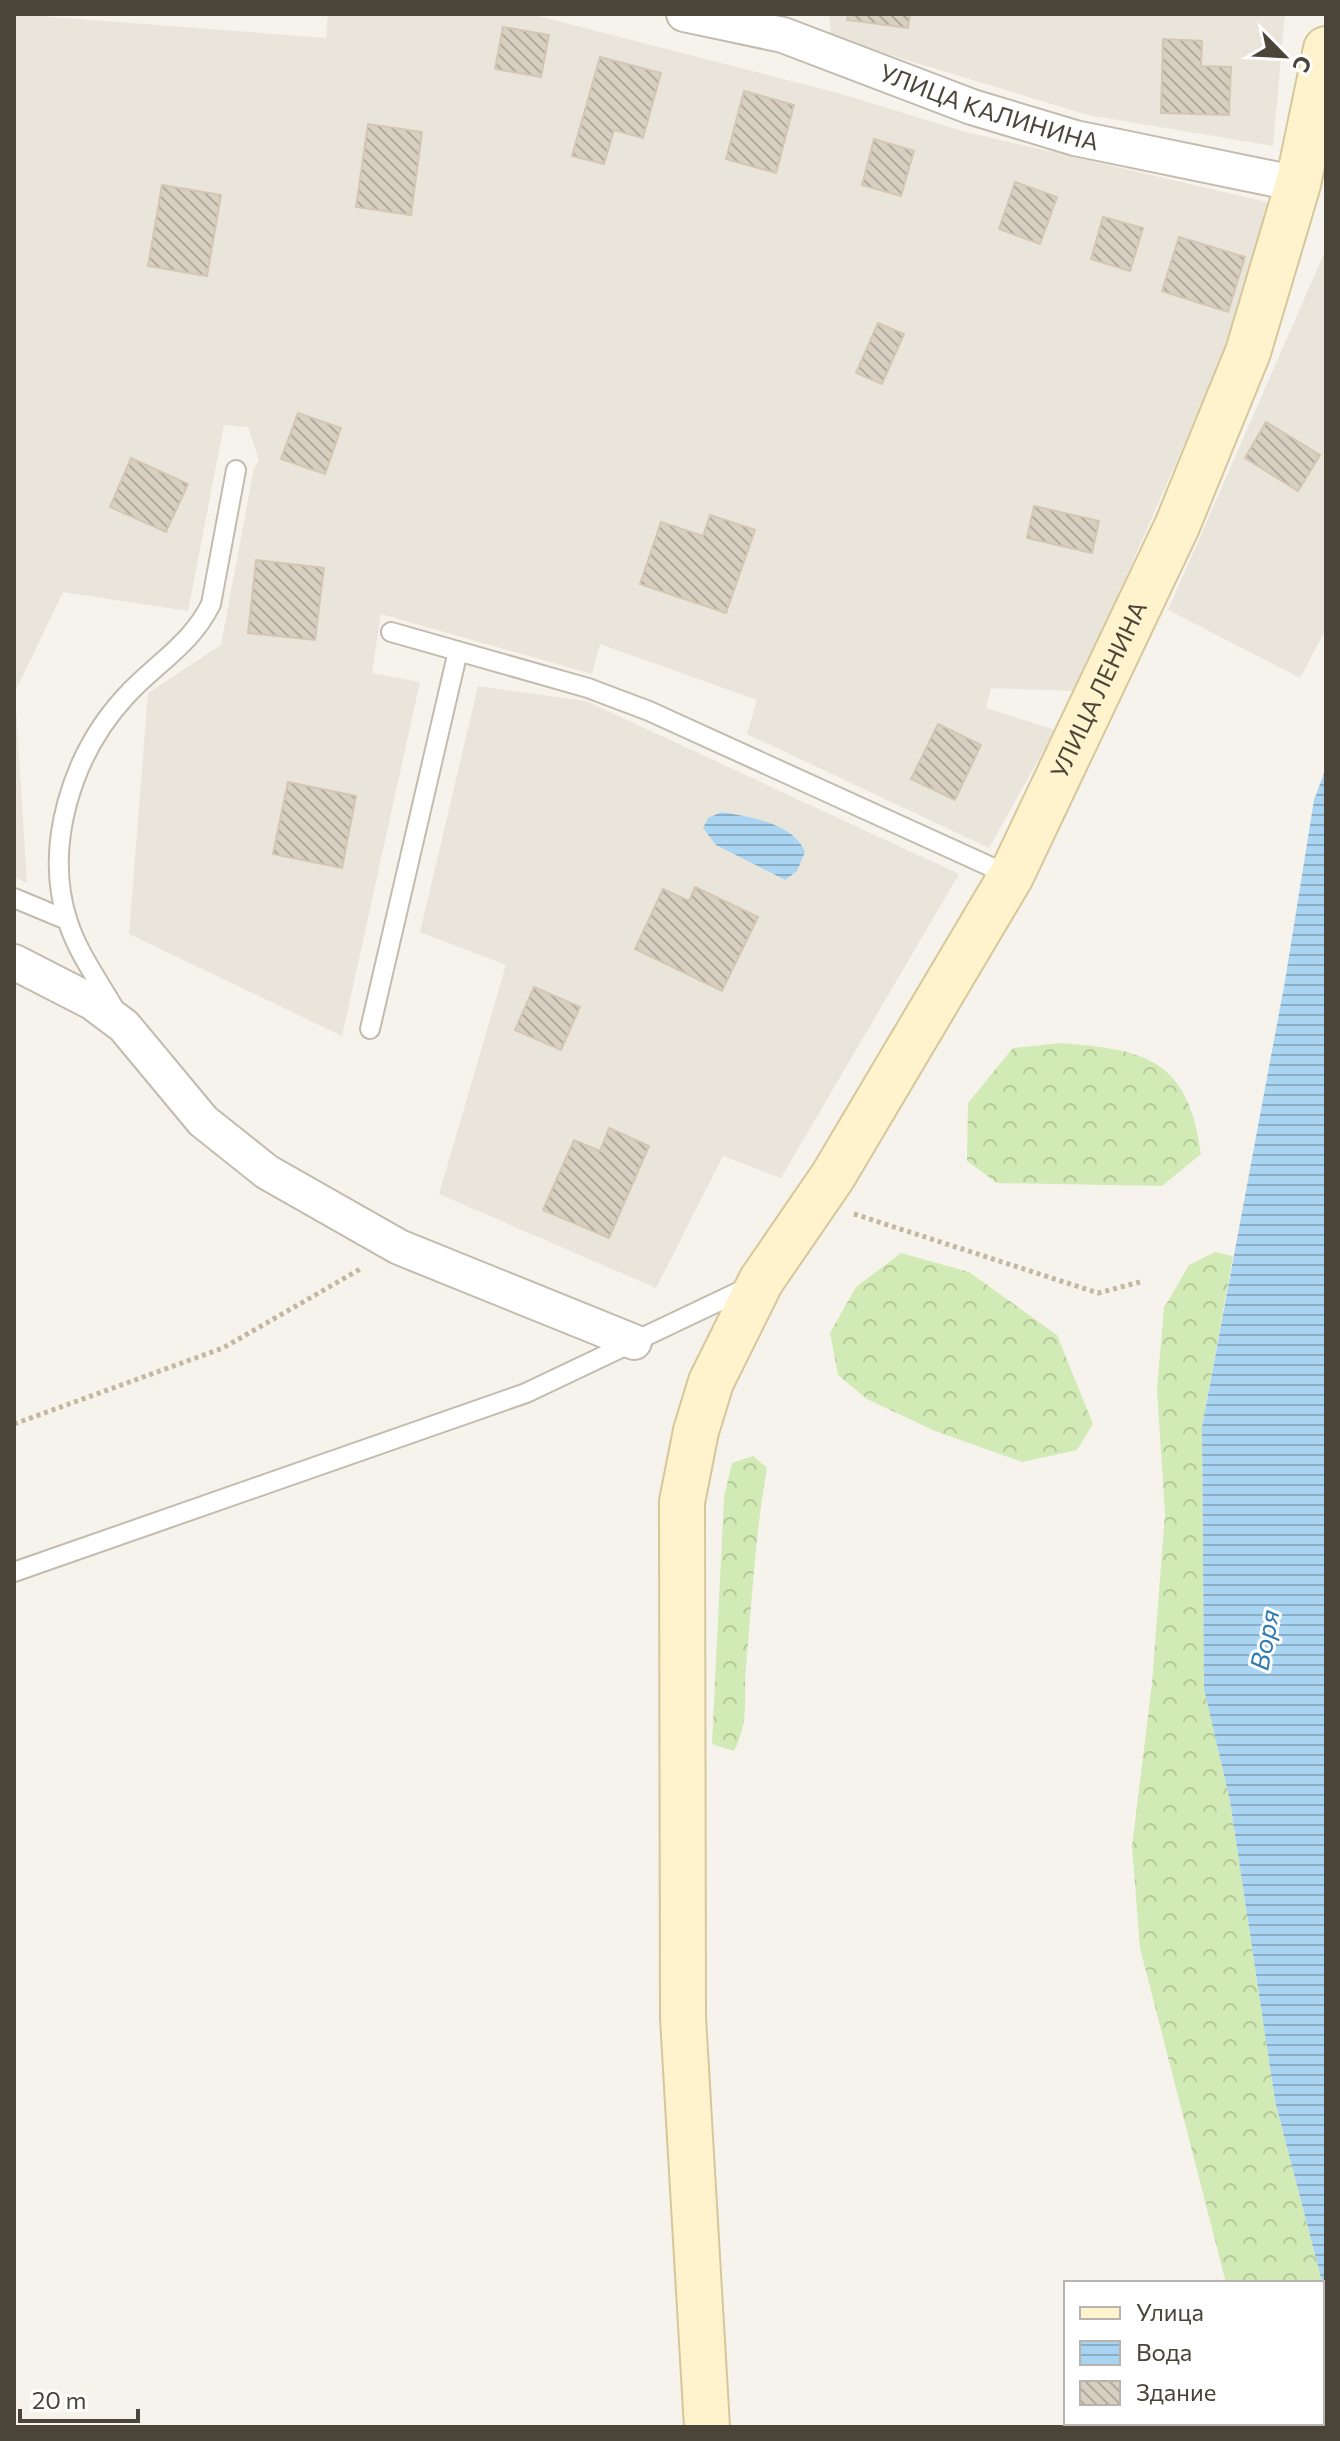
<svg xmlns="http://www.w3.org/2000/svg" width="1340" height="2441" viewBox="0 0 1340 2441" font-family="Commissioner,sans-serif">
<defs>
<pattern id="forest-crowns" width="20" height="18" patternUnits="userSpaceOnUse" patternTransform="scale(2)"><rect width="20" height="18" fill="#d2eab5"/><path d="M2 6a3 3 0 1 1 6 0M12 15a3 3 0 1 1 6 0" fill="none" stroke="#b6ca9c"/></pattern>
<pattern id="water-rules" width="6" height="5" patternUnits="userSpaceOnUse" patternTransform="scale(2)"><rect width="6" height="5" fill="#a9d4f2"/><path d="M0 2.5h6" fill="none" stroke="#8caec5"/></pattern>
<pattern id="building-back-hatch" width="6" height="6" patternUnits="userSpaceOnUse" patternTransform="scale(2)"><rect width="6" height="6" fill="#d8cfc1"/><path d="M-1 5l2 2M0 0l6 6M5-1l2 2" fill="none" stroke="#b1aa9e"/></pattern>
</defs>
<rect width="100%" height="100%" fill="#f6f3ec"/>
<path fill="#eae5da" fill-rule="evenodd" d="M14,14L326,38L328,14H530L838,93L962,131L1271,203L1253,287L1076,691L991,688L986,708L1055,730L989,848L747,734L757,700L600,644L592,674L381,614L372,673L420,682L342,1036L129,934L148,693L221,645L254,468L259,460L248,427L224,425L188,611L63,592L15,692L27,883L14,877Z
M829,14H1285L1273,146L1088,115L831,37Z
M1326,249V629L1300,678L1168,610Z
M478,686L586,701L959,874L781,1178L723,1156L656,1288L439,1194L506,965L420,932ZM722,812L754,818L792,834L784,880L717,845Z"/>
<path fill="url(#forest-crowns)" d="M1060,1043C1146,1050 1188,1058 1201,1154L1162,1186L997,1183L967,1161L968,1103L1013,1048Z
M1215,1252L1233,1256L1202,1427L1204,1689L1230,1801L1275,2101L1326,2297V2427H1287L1284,2423H1322V2283H1226L1140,1948L1132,1847L1152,1683L1165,1514L1157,1389L1164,1308L1189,1265Z
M901,1253L969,1272L1057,1335L1093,1424L1077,1450L1022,1462L935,1431L867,1399L838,1375L830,1333L856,1287Z
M753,1456L767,1468C755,1534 752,1601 746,1667C743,1701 750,1720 734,1751L712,1744L724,1497L732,1463Z"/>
<path fill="url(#water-rules)" d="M1326,768V2297L1275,2101L1230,1801L1204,1689L1202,1427L1285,981L1314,800Z
M722,812C750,817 794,823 805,852L797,871L785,880L716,845L703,828L708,818Z"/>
<path fill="url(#building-back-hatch)" stroke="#d3c7b4" stroke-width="2" d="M848,14H910L908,28L847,20Z
M503,27L549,35L541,77L495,69Z
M1163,39L1202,41L1201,66L1231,67L1229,115L1161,113Z
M600,57L661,73L643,138L614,130L604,164L572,156Z
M744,91L794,105L776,173L726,159Z
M368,124L422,132L411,215L356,207Z
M874,139L914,151L901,196L862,185Z
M1015,182L1057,197L1040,244L999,229Z
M162,185L221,195L207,276L148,266Z
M1103,217L1143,228L1130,271L1091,259Z
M1179,237L1245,257L1228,312L1162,291Z
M878,323L904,334L882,384L856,373Z
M298,413L341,428L325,474L281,459Z
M1266,422L1320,455L1298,491L1245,458Z
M131,458L188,484L166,532L110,507Z
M1034,506L1099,521L1092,553L1027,538Z
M710,515L755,530L726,613L640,584L661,522L703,536Z
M256,560L324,568L315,640L248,633Z
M938,724L981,745L955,800L911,779Z
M288,782L356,796L342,868L273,854Z
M695,887L758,917L722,991L635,949L663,889L689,901Z
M534,987L580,1007L561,1050L515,1030Z
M609,1128L649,1146L609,1238L543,1210L574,1140L600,1151Z"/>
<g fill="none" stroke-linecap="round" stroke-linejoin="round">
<g stroke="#c2bbae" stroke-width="22">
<path id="lane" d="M391,632L588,688L649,711L1011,876
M14,898L67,920
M114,1008C98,980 78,953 68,922C43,846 72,755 125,697C155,664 191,645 211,604L236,470
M370,1029L458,651
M14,1572L526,1393L751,1286"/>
</g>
<g stroke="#c2bbae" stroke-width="38">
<g id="street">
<path id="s1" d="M684,14L783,35L972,107L1075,138L1298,184"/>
<path d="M14,962L92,1002L124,1026L203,1121L267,1172L399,1247L634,1342"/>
</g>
</g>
<g stroke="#d6c79b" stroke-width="48">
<g id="secondary">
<path id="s2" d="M707,2427L683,2018L682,1502L696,1431L711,1382L761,1281L833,1176L1011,876L1177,526L1248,352L1298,184L1326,49"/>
</g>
</g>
<path stroke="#c4b79f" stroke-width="5" stroke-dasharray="4 4" stroke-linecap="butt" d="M854,1214L1098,1293L1140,1282
M14,1424L223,1348L362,1268"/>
<use href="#lane" stroke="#fff" stroke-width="18"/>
<use href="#street" stroke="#fff" stroke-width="34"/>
<use href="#secondary" stroke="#fff3cd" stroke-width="44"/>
</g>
<g text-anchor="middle" stroke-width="6" stroke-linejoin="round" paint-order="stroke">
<g font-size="24" fill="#4b4439" stroke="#fff">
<text dy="8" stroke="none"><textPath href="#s1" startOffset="320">УЛИЦА КАЛИНИНА</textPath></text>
<text dy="8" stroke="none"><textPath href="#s2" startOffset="1844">УЛИЦА ЛЕНИНА</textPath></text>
</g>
<g font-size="26" font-style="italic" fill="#2e7ab2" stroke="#fff">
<text transform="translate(1265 1640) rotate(-79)" y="9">Воря</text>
</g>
</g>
<rect width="1340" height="2441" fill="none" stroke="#4b4439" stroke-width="32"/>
<rect x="1064" y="2281" width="260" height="144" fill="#ffffff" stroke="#b7b4b0" stroke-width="2"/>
<rect x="1080" y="2307" width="40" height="12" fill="#fff3cd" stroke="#b7b4b0" stroke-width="2"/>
<text x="1136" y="2321" font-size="24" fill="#4b4439">Улица</text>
<rect x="1080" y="2341" width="40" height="24" fill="url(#water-rules)" stroke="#b7b4b0" stroke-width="2"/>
<text x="1136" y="2361" font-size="24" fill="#4b4439">Вода</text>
<rect x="1080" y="2381" width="40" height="24" fill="url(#building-back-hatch)" stroke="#b7b4b0" stroke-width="2"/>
<text x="1136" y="2401" font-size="24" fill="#4b4439">Здание</text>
<g transform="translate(1284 56) rotate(114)" stroke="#ffffff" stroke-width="6" paint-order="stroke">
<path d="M0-6L14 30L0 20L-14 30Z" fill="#4b4439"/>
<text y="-12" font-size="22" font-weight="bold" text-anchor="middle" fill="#4b4439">С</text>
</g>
<path d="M20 2409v12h118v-12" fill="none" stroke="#4b4439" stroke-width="4"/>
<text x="32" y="2409" font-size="24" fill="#4b4439" stroke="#ffffff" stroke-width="6" paint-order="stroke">20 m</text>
</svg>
